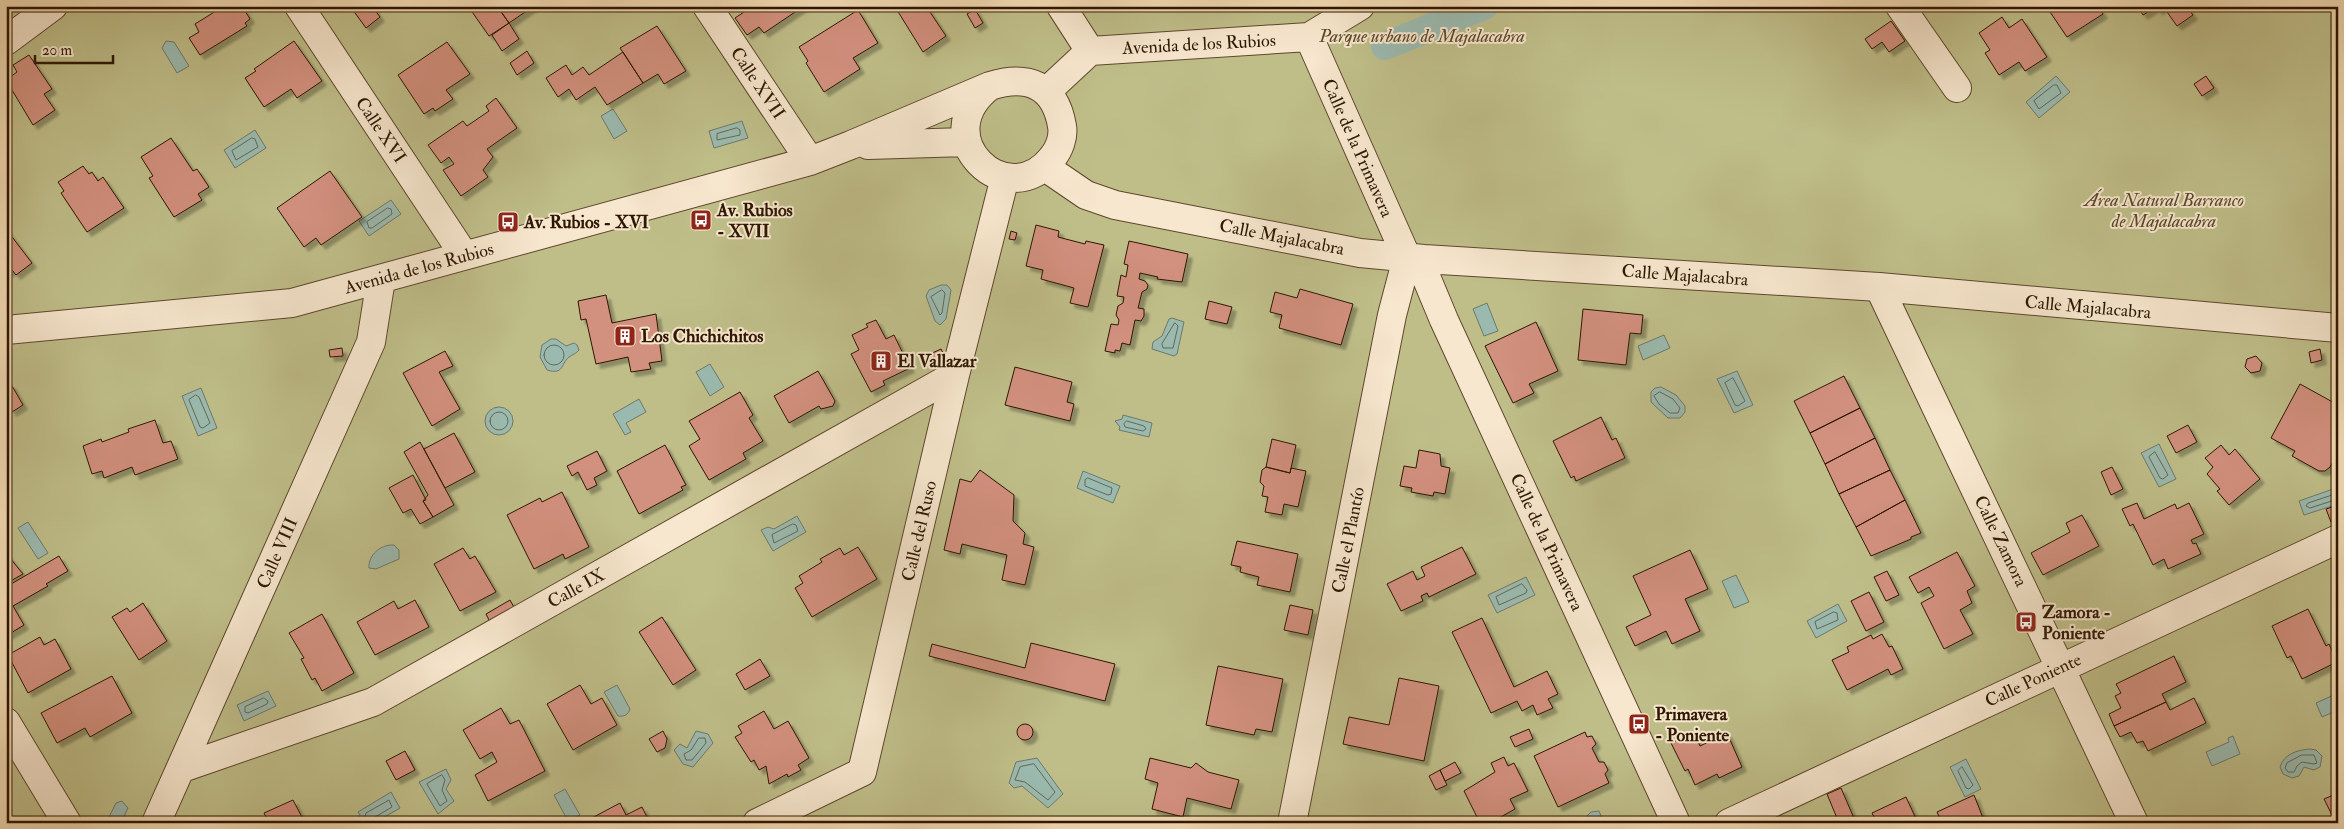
<svg xmlns="http://www.w3.org/2000/svg" width="2344" height="829" viewBox="0 0 2344 829" font-family="'IM FELL Double Pica',serif">
<defs>
<filter id="shadow"><feDropShadow dx="4.5" dy="4.5" stdDeviation="1" flood-color="#0004"/></filter>
</defs>
<rect width="100%" height="100%" fill="#f2dab3"/>
<filter id="stains"><feTurbulence type="fractalNoise" baseFrequency=".004" numOctaves="4"/><feColorMatrix values="0 0 0 0 .2 0 0 0 0 .09 0 0 0 0 .02 0 0 0 .5 -.17"/></filter>
<radialGradient id="worn" r=".72"><stop offset=".6" stop-color="#630" stop-opacity="0"/><stop offset="1" stop-color="#630" stop-opacity=".3"/></radialGradient>
<path fill="#bfbe89" stroke="#766a44" d="M6,6H2338V823H6Z"/>
<path fill="#9bbaaf" stroke="#6f7869" d="M166,41L174,42L189,66L177,73L162,48Z
M2056,76L2070,92L2039,118L2026,102Z
M613,109L627,131L614,139L601,116Z
M742,121L748,138L714,148L709,131Z
M255,130L266,148L235,168L224,150Z
M391,200L401,214L369,236L359,221Z
M941,285H947L951,290L946,319L940,325L935,321L926,296L929,290Z
M1487,303L1498,331L1484,336L1473,309Z
M1172,318L1184,322L1177,354L1174,356L1152,349L1153,342L1162,336L1169,319Z
M1664,335L1670,348L1643,360L1638,346Z
M551,339H556L566,346L574,343L577,345L579,350C576,354 573,354 569,357C560,365 564,375 547,370L540,357L542,345Z
M710,364L724,387L710,396L696,372Z
M1737,371L1753,405L1734,413L1717,379Z
M1661,387L1676,395L1685,406V412L1680,418H1668L1651,402V392L1655,388Z
M201,388L217,428L198,436L182,396Z
M639,399L646,412L626,423L631,432L625,435L613,414Z
M485 421a14 14 0 1 1 28 0a14 14 0 1 1-28 0Z
M1123,415L1152,423L1149,437L1119,430L1120,427L1115,421L1122,419Z
M2159,444L2176,479L2159,487L2141,453Z
M1083,471L1120,486L1113,503L1077,488Z
M2336,488L2338,504L2304,515L2299,501Z
M797,516L806,532L773,551L761,530L768,527L774,529Z
M28,522L48,553L38,559L18,528Z
M394,545L399,550V559L376,569L369,568C368,555 381,544 394,545Z
M1736,575L1749,602L1734,608L1722,581Z
M1526,577L1535,595L1497,613L1488,595Z
M1838,604L1847,621L1816,638L1807,621Z
M617,685L630,709C628,715 624,717 618,716L604,692Z
M268,691L276,706L244,721L237,705Z
M2338,693V710L2322,717L2316,703Z
M696,731L708,734L713,743L693,767L683,764L674,750L680,744L687,748Z
M2233,736L2240,754L2212,766L2206,752L2229,742L2228,738Z
M2310,749L2316,750L2322,756L2320,767L2314,770L2304,767L2299,776L2292,778L2283,774L2280,767C2284,754 2297,750 2310,749Z
M1037,758L1063,794L1048,808L1022,786L1014,788L1009,783L1016,762Z
M1966,759L1981,789L1965,797L1950,767Z
M446,769L451,780L446,789L454,801L438,814L419,782Z
M565,789L580,815L568,821L554,795Z
M391,792L400,808L374,823L358,822L360,815L358,812Z
M122,801L128,808L121,823H106L116,803Z
M1599,811L1604,823H1587L1585,818L1591,812Z"/>
<g fill="none" stroke-linecap="round" stroke-linejoin="round">
<path stroke="#646858" stroke-width="1" d="M2054,85H2057L2061,93L2039,109L2034,101Z
M737,128L740,130V135L717,140V134Z
M252,138L255,139L258,147L236,160L232,151Z
M388,208L391,209L392,214L372,228H369L367,222Z
M942,290L945,293L942,313L940,315L931,297Z
M1175,323L1178,326L1173,348H1163L1162,344Z
M544 355a10 10 0 1 1 20 0a10 10 0 1 1-20 0Z
M1733,378L1745,401L1738,406L1735,405L1725,383Z
M1660,392L1673,399L1680,408L1678,413H1670L1659,404L1654,396Z
M196,395L199,397L210,423L203,428L200,427L189,400Z
M490 421a9 9 0 1 1 18 0a9 9 0 1 1-18 0Z
M1127,421L1144,426L1146,429L1143,431L1125,427L1124,424Z
M2155,452L2168,475L2163,479L2160,478L2149,457Z
M1088,478L1112,488L1111,494L1108,495L1085,486V480Z
M2338,493L2308,503L2306,506L2310,508L2338,499
M793,524L796,525L798,531L774,543L772,535Z
M1522,584L1527,590L1526,593L1499,605L1496,597Z
M1834,612L1837,613L1838,620L1817,629L1815,622Z
M264,698L268,701L267,704L248,713L245,712V707Z
M699,738H705L706,743L692,760H686L684,754L691,750Z
M2302,755H2314L2317,763L2314,764L2302,762L2297,766L2294,772H2288L2285,768L2287,763Z
M1034,764L1055,792L1048,800L1025,782L1015,780L1020,767Z
M1962,767L1973,785L1969,789L1966,788L1958,771Z
M442,775L445,780L442,790L447,801L440,806L427,784Z
M363,823L366,813L389,800L392,807L375,817L373,823"/>
<path stroke="#9bbaaf" stroke-width="28" d="M1385,46L1484,6"/>
</g>
<path fill="#d2907e" stroke="#2d1600" filter="url(#shadow)" d="M224,6H229L231,9L236,6H242L250,19L245,23L247,26L200,55L189,38L199,32L195,24Z
M350,6H372L380,17L366,28Z
M468,6H497L509,23L489,36Z
M497,6H534L509,23Z
M753,6H804L764,33L759,27L747,35L735,18Z
M903,6H926L946,36L923,52L897,10Z
M2046,6H2098L2103,14L2067,37Z
M2137,6H2165L2158,11L2156,7L2143,15Z
M2170,6H2186L2193,15L2177,26L2165,9Z
M975,9L983,23L975,28L967,14Z
M858,10L878,43L853,58L860,69L824,92L806,63L808,61L799,47Z
M2002,17L2009,28L2022,19L2047,57L2025,71L2019,62L1999,75L1985,53L1990,50L1979,33Z
M1891,21L1905,41L1889,52L1882,42L1872,49L1865,39Z
M509,23L519,39L502,51L492,35Z
M657,26L686,71L664,84L658,74L643,83L620,48Z
M294,41L322,81L297,98L291,89L264,107L245,78L256,71L254,69Z
M447,42L470,74L446,90L453,99L435,111L433,108L424,114L398,75Z
M527,51L534,63L517,75L510,63Z
M623,52L643,83L607,105L595,87L576,100L569,89L558,97L546,78L566,65L572,75L583,67L589,75Z
M29,55L52,89L44,94L55,110L33,125L6,80L17,72L13,65Z
M2206,76L2214,88L2202,96L2194,84Z
M496,98L517,128L487,149L493,157L483,170L488,177L461,196L443,170L454,164L449,157L441,163L428,145L463,121L467,126L489,111L486,106Z
M171,138L193,171L197,169L209,187L198,194L202,200L174,217L149,178L153,176L141,157Z
M83,166L89,174L92,172L98,181L103,177L124,208L87,232L61,193L64,191L58,182Z
M330,171L362,217L321,245L316,238L304,247L277,208Z
M1036,225L1059,231L1058,237L1085,244L1086,241L1104,245L1088,307L1070,303L1074,288L1041,279L1043,270L1026,266Z
M6,229L32,263L16,275L12,270L6,274Z
M1011,231L1017,233L1015,240L1009,239Z
M1129,241L1188,254L1182,282L1157,279L1158,277L1140,273L1139,279L1145,281L1148,285L1147,289L1142,292L1138,308L1144,309V316L1141,321L1135,320L1130,345L1122,343L1120,351L1115,350V353L1105,351L1111,324L1118,325L1119,320L1116,315L1118,306L1123,303L1124,297L1117,296L1121,275L1126,277L1128,265L1124,264Z
M1300,289L1353,304L1341,345L1279,328L1282,315L1270,312L1275,292L1297,298Z
M606,295L612,323L656,314L662,361L649,363L651,369L631,372L628,357L596,364L586,319L581,320L578,301Z
M1209,301L1232,307L1227,324L1205,319Z
M1583,309L1643,315L1641,334L1630,333L1626,365L1578,360Z
M876,320L886,339L894,335L910,368L883,381L885,385L871,392L851,354L859,350L852,335L868,327L866,324Z
M1536,322L1558,371L1529,384L1534,393L1513,403L1485,346Z
M342,348L343,356L330,357L329,350Z
M941,349L945,357L943,366L937,369L930,354Z
M2320,349L2322,360L2311,363L2309,352Z
M445,351L453,366L439,372L460,409L432,426L403,373Z
M2256,356L2262,363L2260,371L2251,373L2245,367L2247,359Z
M1015,367L1072,382L1067,402L1074,404L1070,421L1005,405Z
M818,371L835,401L833,406L821,409L819,406L789,423L774,396Z
M1844,376L1860,408L1810,433L1794,401Z
M11,384L23,405L12,412L6,403V387Z
M2300,384L2338,405V453L2330,467L2325,471H2319L2292,456L2295,451L2271,438Z
M740,392L753,415L749,418L763,441L743,453L746,459L709,480L689,446L700,439L689,421Z
M1860,408L1875,438L1825,464L1810,433Z
M1601,417L1612,440L1616,438L1625,458L1576,481L1574,476L1571,478L1553,441Z
M155,420L163,443L171,441L178,459L135,475L132,467L104,478L102,471L92,474L83,446L101,439L102,442L129,432L128,429Z
M2188,425L2197,442L2176,453L2167,436Z
M454,433L475,472L445,488L424,449Z
M1875,438L1890,470L1839,494L1825,464Z
M1272,439L1296,445L1290,473L1266,467Z
M420,442L454,505L433,517L423,501L428,495L404,452Z
M665,445L686,485L681,487L683,490L639,514L617,471Z
M2221,445L2229,455L2235,449L2260,479L2229,505L2217,491L2220,489L2207,474L2213,467L2205,458Z
M1419,450L1440,454L1441,466L1450,468L1445,494L1434,492L1433,496L1411,492L1412,488L1400,486L1404,466L1416,468Z
M597,451L607,471L594,478L597,485L587,490L578,472L572,476L567,466Z
M1266,467L1290,473L1291,468L1306,471L1298,507L1284,504L1282,515L1265,512L1268,497L1262,496L1264,486L1260,482L1262,470Z
M2112,467L2123,489L2111,495L2101,472Z
M980,470L1014,495L1013,521L1025,533L1023,544L1034,547L1025,585L1002,580L1007,555L962,544L960,554L944,550L960,479L971,482Z
M1890,470L1905,500L1856,527L1839,494Z
M413,475L426,500L423,501L433,517L420,524L411,509L403,513L389,488Z
M562,492L589,547L565,559L563,554L534,569L507,515L540,498L542,502Z
M1905,500L1921,533L1911,537V539L1871,556L1856,527Z
M2137,503L2144,519L2175,504L2177,509L2189,503L2204,534L2191,540L2193,544L2196,543L2201,554L2168,569L2164,559L2153,565L2133,524L2130,526L2122,509Z
M2338,505V520L2331,522L2326,509Z
M2082,515L2099,546L2043,575L2031,553L2070,532L2066,523Z
M1237,541L1298,554L1290,592L1257,585L1259,577L1240,572L1241,567L1231,565Z
M858,547L877,579L812,617L795,588L803,583L799,576L822,562L820,559L840,548L844,555Z
M1462,547L1476,574L1429,597L1427,593L1421,596L1423,601L1401,611L1387,584L1413,571L1417,580L1425,576L1421,567Z
M463,548L470,559L475,556L496,592L460,611L434,564Z
M1690,550L1708,589L1685,599L1700,631L1672,644L1666,631L1635,646L1626,627L1651,615L1633,576Z
M1957,552L1975,586L1967,591L1972,603L1960,610L1973,634L1944,649L1921,603L1934,596L1929,587L1918,593L1909,577Z
M6,553L23,574L7,583L6,581Z
M59,556L68,571L46,584L48,586L13,606L24,625L6,636V587Z
M1887,571L1899,595L1886,601L1874,577Z
M1869,592L1884,622L1866,631L1851,601Z
M415,600L429,627L375,655L357,622L394,601L398,609Z
M510,600L515,609L490,622L486,614Z
M143,603L167,641L139,660L112,617L127,608L130,612Z
M1290,605L1313,610L1308,635L1284,630Z
M2308,609L2326,646L2329,644L2337,662L2302,679L2291,656L2287,658L2272,626Z
M322,614L354,673L322,691L315,678L312,680L301,659L304,658L289,633Z
M662,617L696,670L673,685L639,632Z
M1482,618L1514,687L1547,671L1558,694L1548,699L1553,708L1537,715L1533,705L1522,711L1517,701L1491,713L1452,632Z
M1882,634L1889,647L1892,646L1903,669L1891,675L1888,669L1847,690L1832,660L1849,652L1847,647L1871,635L1873,639Z
M40,637L44,645L55,639L71,669L28,693L8,655Z
M1031,643L1115,664L1105,701L929,656L932,644L1025,668Z
M2174,656L2186,682L2162,694L2166,702L2114,726L2109,714L2121,708L2115,696L2121,693L2116,684Z
M760,659L770,676L745,690L736,674Z
M1218,666L1283,679L1272,732L1256,729L1254,735L1206,725Z
M112,676L132,713L90,737L85,728L57,743L41,713Z
M1399,678L1439,686L1424,761L1343,744L1349,717L1389,725Z
M580,685L591,704L602,698L617,725L573,750L547,704Z
M2194,698L2206,723L2148,751L2143,741L2137,743L2131,732L2120,737L2114,726L2166,702L2170,710Z
M501,708L510,724L519,720L545,771L488,801L475,775L497,762L492,752L480,759L463,730Z
M764,711L774,729L788,721L809,758L798,765L801,770L788,777L787,774L769,784L766,766L759,770L754,760L751,762L735,737L742,733L738,726Z
M1017 732a8 8 0 1 1 16 0a8 8 0 1 1-16 0Z
M1529,729L1533,739L1515,747L1510,737Z
M663,731L667,739L665,748L657,752L649,739Z
M1585,732L1587,737L1592,736L1596,744L1592,748L1599,762H1604L1608,770L1605,774L1609,783L1558,807L1534,756Z
M1694,733L1700,746L1727,733L1742,767L1719,778L1717,774L1695,785L1688,769L1685,771L1671,743Z
M405,751L415,770L396,780L386,761Z
M1504,757L1508,766L1514,763L1528,791L1510,799L1515,809L1490,823H1480L1464,791L1495,772L1491,763Z
M1150,758L1191,768L1196,763L1208,772L1239,780L1231,809L1187,798L1183,817L1152,809L1158,783L1145,779Z
M1455,762L1461,773L1445,781L1440,770Z
M1440,770L1447,785L1436,790L1429,776Z
M1841,788L1856,823H1839L1827,794Z
M2338,793V823H2336L2324,799Z
M1974,795L1985,823H1942L1937,812Z
M1906,797L1918,823H1877L1872,813Z
M293,800L305,823H256L266,817L264,813Z
M620,803L626,815L642,807L650,823H592L590,819Z"/>
<g fill="none" stroke-linecap="round" stroke-linejoin="round">
<g stroke="#5e472d" stroke-width="30">
<path id="minor" d="M299,6L464,255
M707,6L810,161
M1061,6L1090,51
M1900,6L1957,88
M6,41L53,6
M1046,92L1090,51L1309,37L1360,6
M868,145L966,142
M1045,167L1086,195L1115,205L1360,253L1424,259L1879,287L2338,328
M1424,259V272L1444,320L1676,823
M1879,287L2134,823
M6,330L292,303L810,161L851,145L990,86C1028,74 1055,85 1062,126C1064,137 1059,150 1052,158C1007,215 924,137 990,86
M6,722L67,823
M182,768L373,702L955,375
M156,823L371,342L381,279
M757,823L862,772L955,375L1005,177
M1292,823L1392,315L1407,258L1309,37
M1729,823L2338,539"/>
</g>
<use href="#minor" stroke="#f7e7ce" stroke-width="28"/>
</g>
<defs>
<g id="bus-square" transform="scale(1.125)"><rect x="-9" y="-9" width="18" height="18" rx="4" fill="#8f2418" stroke="#f7e7ce"/><path d="M-5-6H5V4H4V6H2V4H-2V6H-4V4H-5ZM-3.5-4V0h7V-4ZM-3.5 1.2v1.5H-2V1.2ZM2 1.2v1.5H3.5V1.2Z" fill="#fff"/></g>
<g id="building-square" transform="scale(1.125)"><rect x="-9" y="-9" width="18" height="18" rx="4" fill="#8f2418" stroke="#f7e7ce"/><path d="M-4-6H4V6H1V3H-1V6H-4ZM-2.5-4.3h1.7v1.8h-1.7ZM.8-4.3h1.7v1.8H.8ZM-2.5-1h1.7V.8h-1.7ZM.8-1h1.7V.8H.8Z" fill="#fff"/></g>
</defs>
<g fill-rule="evenodd">
<use href="#bus-square" x="701" y="220"/>
<use href="#bus-square" x="508" y="222"/>
<use href="#building-square" x="625" y="336"/>
<use href="#building-square" x="881" y="361"/>
<use href="#bus-square" x="2026" y="622"/>
<use href="#bus-square" x="1639" y="724"/>
</g>
<g text-anchor="middle" stroke-width="4" stroke-linejoin="round" paint-order="stroke">
<g font-size="18" font-style="italic" fill="#594829" stroke="#f7e7ce">
<text x="1422" y="42">Parque urbano de Majalacabra</text>
<text x="2164" y="206">Área Natural Barranco<tspan x="2164" dy="21">de Majalacabra</tspan></text>
</g>
<g font-size="18" fill="#2d1600" stroke="#f7e7ce">
<text transform="translate(1199 44) rotate(-3)" y="6">Avenida de los Rubios</text>
<text transform="translate(758 83) rotate(56)" y="6">Calle XVII</text>
<text transform="translate(381 130) rotate(56)" y="6">Calle XVI</text>
<text transform="translate(1358 148) rotate(66)" y="6">Calle de la Primavera</text>
<text transform="translate(1282 237) rotate(11)" y="6">Calle Majalacabra</text>
<text transform="translate(419 268) rotate(-15)" y="6">Avenida de los Rubios</text>
<text transform="translate(1685 275) rotate(4)" y="6">Calle Majalacabra</text>
<text transform="translate(2088 307) rotate(5)" y="6">Calle Majalacabra</text>
<text transform="translate(919 531) rotate(-77)" y="6">Calle del Ruso</text>
<text transform="translate(1348 540) rotate(-79)" y="6">Calle el Plantío</text>
<text transform="translate(2001 541) rotate(64)" y="6">Calle Zamora</text>
<text transform="translate(1547 542) rotate(65)" y="6">Calle de la Primavera</text>
<text transform="translate(277 553) rotate(-66)" y="6">Calle VIII</text>
<text transform="translate(576 588) rotate(-29)" y="6">Calle IX</text>
<text transform="translate(2033 680) rotate(-25)" y="6">Calle Poniente</text>
</g>
<g font-size="18" font-weight="bold" fill="#2d1600" stroke="#f7e7ce" text-anchor="start">
<text x="717" y="216">Av. Rubios<tspan x="717" dy="21">- XVII</tspan></text>
<text x="524" y="228">Av. Rubios - XVI</text>
<text x="641" y="342">Los Chichichitos</text>
<text x="897" y="367">El Vallazar</text>
<text x="2042" y="618">Zamora -<tspan x="2042" dy="21">Poniente</tspan></text>
<text x="1655" y="720">Primavera<tspan x="1655" dy="21">- Poniente</tspan></text>
</g>
</g>
<rect width="2344" height="829" fill="none" stroke="#f2dab3" stroke-width="25"/>
<rect x="8" y="8" width="2329" height="814" fill="none" stroke="#2d1600" stroke-width="2.5"/>
<rect x="12" y="12" width="2319" height="804" fill="none" stroke="#2d1600"/>
<path d="M35 55v8h78v-8" fill="none" stroke="#2d1600" stroke-width="2.5"/>
<text x="42" y="55" font-size="15" fill="#2d1600" stroke="#f7e7ce" stroke-width="4" paint-order="stroke">20 m</text>
<rect width="100%" height="100%" filter="url(#stains)"/>
<rect width="100%" height="100%" fill="url(#worn)"/>
</svg>
